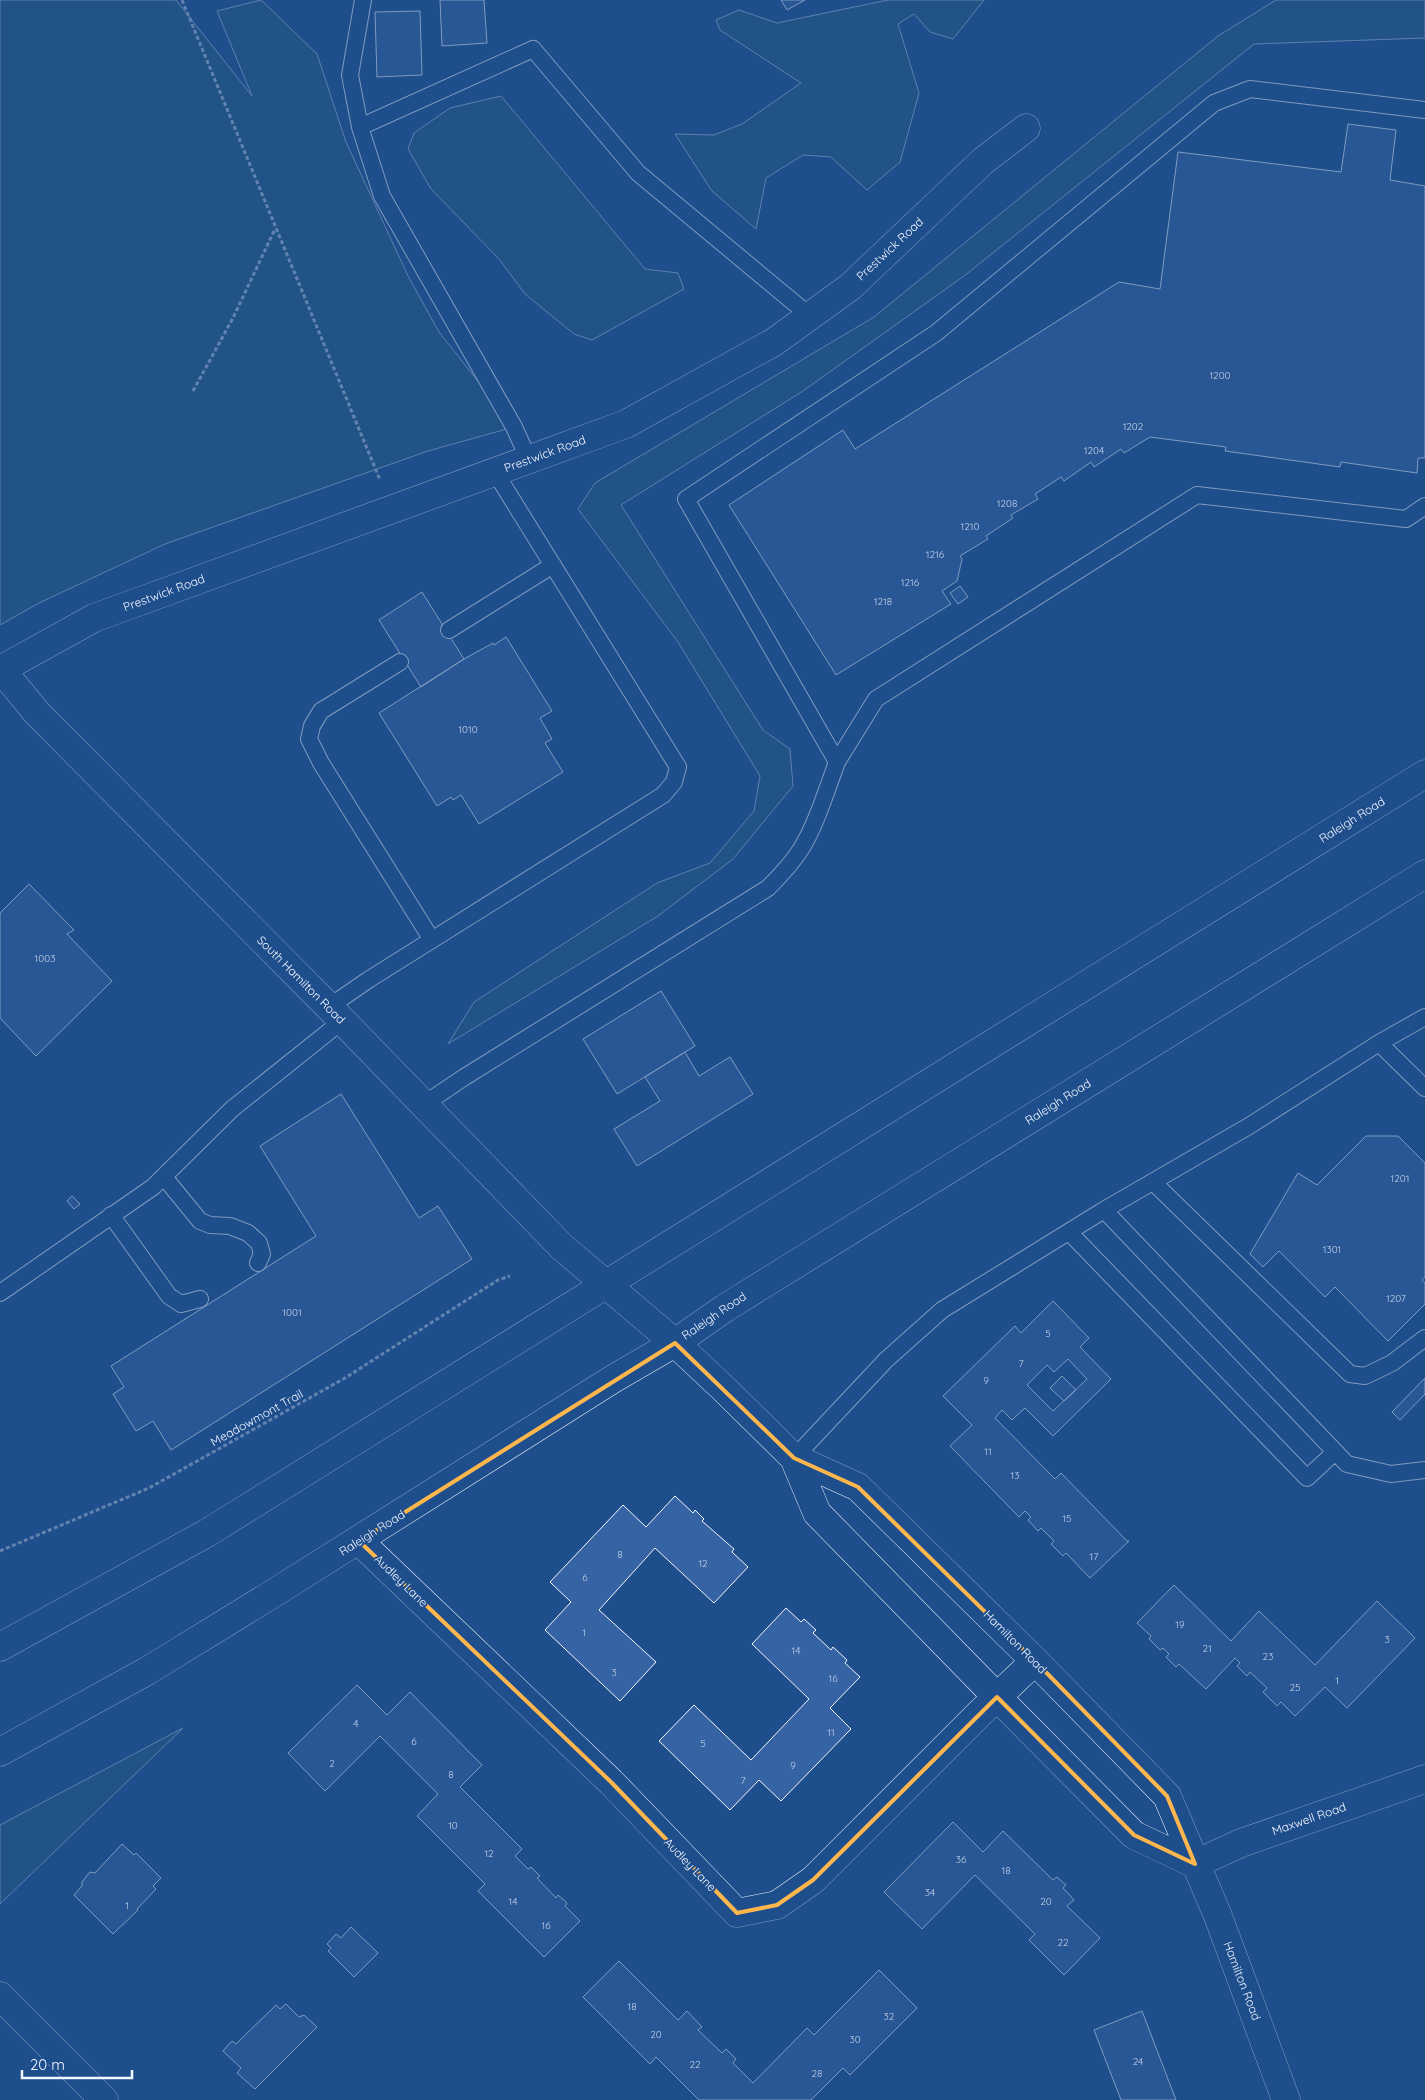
<svg xmlns="http://www.w3.org/2000/svg" width="1425" height="2100" viewBox="0 0 1425 2100" font-family="Quicksand,sans-serif">
<rect width="100%" height="100%" fill="#1f4e8c"/>
<path fill="#245a82" stroke="#a8bbd7" d="M0,0H176L252,96L217,11L261,0L317,54L346,142L409,278L439,332L514,427L428,451L165,544L39,603L0,625Z
M888,0H984L953,39L930,32L914,14L898,24L919,93L900,162L867,190L831,157L803,155L766,178L756,229L712,191L675,134L714,135L742,124L801,83L720,30L716,20L739,10L777,23Z
M1276,0H1425V38L1254,44L964,276L803,391L621,505L763,730L790,749L793,786L733,859L658,916L448,1044L474,1002L657,883L710,863L754,811L760,776L678,642L578,509L595,483L874,317L1218,36Z
M501,96L645,269L678,273L684,289L592,340L574,334L525,294L499,259L431,189L408,149L414,133L450,108Z
M183,1728L0,1904V1825Z"/>
<path fill="#3563a3" stroke="#f2f6ff" fill-rule="evenodd" d="M440,0H484L487,43L442,46Z
M781,0H805L787,10Z
M420,11L422,75L377,77L375,12Z
M1348,124L1396,130L1390,180L1425,186V458H1418L1417,473L1341,462L1340,467L1225,451L1226,447L1150,437L1124,453L1121,449L1094,467L1091,462L1064,481L1061,477L1035,494L1038,499L1011,515L1013,518L986,536L988,539L960,556L962,559L957,581L942,591L951,604L836,675L729,505L843,430L855,449L1119,282L1160,289L1178,152L1341,172Z
M960,586L968,597L958,604L950,593Z
M422,592L464,659L421,687L379,620Z
M506,637L552,711L540,718L552,739L545,743L563,772L479,824L461,795L453,800L451,797L437,806L379,713L464,659L493,643L494,645Z
M29,884L74,930L67,934L112,981L36,1056L0,1018V913Z
M661,991L695,1046L617,1094L583,1039Z
M685,1052L699,1076L730,1057L753,1094L637,1166L614,1129L660,1101L645,1077Z
M341,1094L419,1218L438,1206L472,1259L171,1450L153,1421L136,1431L113,1394L124,1387L111,1366L316,1236L260,1146Z
M1366,1136H1398L1425,1163V1277L1422,1280L1425,1283V1304L1388,1341L1335,1287L1325,1297L1279,1251L1263,1267L1250,1254L1298,1173L1317,1185Z
M72,1196L80,1204L74,1209L67,1201Z
M1053,1301L1089,1338L1080,1347L1111,1379L1053,1436L1025,1408L1012,1420L1002,1410L995,1418L1055,1479L1061,1473L1127,1541H1129L1090,1578L1066,1553L1063,1556L1051,1544L1054,1541L1041,1528L1038,1531L1028,1520L1031,1517L1025,1511L1019,1517L950,1446L972,1425L943,1396L1015,1326L1021,1333ZM1068,1359L1087,1379L1053,1411L1027,1385L1047,1365L1054,1372Z
M1062,1376L1076,1390L1064,1401L1050,1388Z
M1425,1378V1394L1400,1420L1392,1412Z
M675,1496L693,1513L695,1510L704,1519L702,1521L734,1549L732,1552L748,1567L714,1603L655,1548L599,1610L656,1662L620,1701L545,1630L571,1602L550,1582L623,1505L646,1527Z
M1174,1585L1231,1641L1259,1611L1315,1665L1377,1601L1415,1638L1347,1708L1325,1687L1295,1716L1281,1702L1277,1706L1263,1692L1267,1688L1250,1672L1247,1676L1237,1666L1240,1663L1235,1658L1206,1689L1179,1664L1176,1667L1166,1657L1169,1654L1163,1648L1160,1650L1149,1639L1151,1636L1137,1623Z
M786,1608L801,1622L804,1619L816,1630L813,1633L831,1650L833,1647L847,1660L845,1663L860,1677L830,1708L851,1729L781,1801L759,1780L730,1810L659,1741L694,1705L751,1760L809,1699L752,1644Z
M357,1685L387,1715L410,1692L482,1765L460,1787L522,1849L515,1856L528,1869L531,1867L540,1876L537,1878L556,1898L558,1895L566,1902L567,1904L565,1906L580,1921L544,1957L478,1891L485,1884L417,1816L438,1794L380,1736L325,1791L288,1753Z
M953,1822L983,1852L1003,1831L1053,1880L1057,1877L1066,1885L1063,1888L1074,1900L1067,1906L1100,1938L1064,1975L1029,1940L1035,1934L975,1875L922,1929L884,1892Z
M122,1844L134,1855L136,1853L161,1878L153,1886L156,1889L137,1909L138,1910L113,1934L74,1895L82,1886V1882L90,1872L95,1873Z
M351,1927L378,1953L354,1977L328,1951L331,1948L327,1944L336,1934L341,1938Z
M619,1961L678,2020L687,2011L702,2027L698,2030L722,2053L726,2049L736,2059L733,2063L753,2083L807,2028L814,2035L879,1970L917,2008L850,2075L843,2068L811,2100H699L656,2057L650,2064L583,1997Z
M286,2004L299,2017L304,2015L317,2027L255,2089L237,2073L241,2068L223,2051L232,2041L236,2044L276,2005L280,2009Z
M1142,2011L1176,2100H1121L1094,2030Z"/>
<g fill="none" stroke-linecap="round" stroke-linejoin="round">
<g stroke="#f2f6ff" stroke-width="18">
<path id="service" d="M363,0L350,75L360,127L533,49L638,173L810,316
M1425,110L1250,89L1214,103L936,333L686,499L837,762L876,699L1197,495L1406,519L1425,506
M360,127L382,196L514,427L529,460
M449,630L553,565
M400,662L321,711L312,726L309,739L321,763L432,940
M329,1007L368,980L663,795L674,782L678,767L495,472
M1379,1043L1425,1088
M423,1105L463,1078L768,888C780,876 792,863 801,849C816,825 827,789 837,762
M164,1177L200,1221L210,1225L230,1226L248,1233L259,1243L262,1254L258,1263
M1153,1182L1350,1374L1365,1376L1392,1363L1425,1338
M1104,1210L1347,1464L1391,1474L1425,1470
M111,1215L169,1296L181,1304L200,1299
M1069,1232L1307,1478L1335,1452
M0,1293L153,1187L232,1109L342,1021
M794,1458L886,1360L942,1310L1104,1210L1249,1126L1379,1043L1425,1017"/>
</g>
<g stroke="#f2f6ff" stroke-width="29">
<path id="minor" d="M1,669L37,713L329,1007L562,1247L675,1343L724,1389L794,1458L858,1487L1035,1661L1167,1796L1218,1916L1286,2100
M0,670L94,618L626,424L774,342L850,287L983,161L1026,128
M794,1458L817,1513L997,1697L1134,1835L1195,1864
M359,1541L611,1782L737,1913L777,1905L813,1880L980,1713L1035,1661
M1195,1864L1241,1843L1425,1779
M0,1996L104,2100"/>
</g>
<g stroke="#f2f6ff" stroke-width="29">
<path id="primary" d="M0,1647L207,1533L1425,774
M0,1752L147,1671L266,1598L613,1379L675,1343L725,1308L1425,874"/>
</g>
<path stroke="#b3c4dc" stroke-width="3" stroke-dasharray="4 2.5" stroke-linecap="butt" d="M182,0L380,480
M193,391L233,318L275,229
M0,1551L149,1488L345,1378L498,1280L510,1276"/>
<use href="#service" stroke="#1f4e8c" stroke-width="16"/>
<use href="#minor" stroke="#1f4e8c" stroke-width="28"/>
<use href="#primary" stroke="#1f4e8c" stroke-width="28"/>
</g>
<path d="M0 0H1425V2100H0ZM675,1343L794,1458L858,1487L1035,1661L1167,1796L1195,1864L1134,1835L997,1697L813,1880L777,1905L737,1913L611,1782L359,1541Z" fill="#1f4e8c" fill-opacity=".55" fill-rule="evenodd"/>
<path fill="none" stroke="#ffb74d" stroke-width="4" stroke-linejoin="round" d="M675,1343L794,1458L858,1487L1035,1661L1167,1796L1195,1864L1134,1835L997,1697L813,1880L777,1905L737,1913L611,1782L359,1541Z"/>
<g text-anchor="middle" stroke-width="4" stroke-linejoin="round" paint-order="stroke">
<g font-size="10" fill="#c3d1e8">
<text x="1220" y="379">1200</text>
<text x="1133" y="430">1202</text>
<text x="1094" y="454">1204</text>
<text x="1007" y="507">1208</text>
<text x="970" y="530">1210</text>
<text x="935" y="558">1216</text>
<text x="910" y="586">1216</text>
<text x="883" y="605">1218</text>
<text x="468" y="733">1010</text>
<text x="45" y="962">1003</text>
<text x="1400" y="1182">1201</text>
<text x="1332" y="1253">1301</text>
<text x="1396" y="1302">1207</text>
<text x="292" y="1316">1001</text>
<text x="1048" y="1337">5</text>
<text x="1021" y="1367">7</text>
<text x="986" y="1384">9</text>
<text x="988" y="1455">11</text>
<text x="1015" y="1479">13</text>
<text x="1067" y="1522">15</text>
<text x="620" y="1558">8</text>
<text x="1094" y="1560">17</text>
<text x="703" y="1567">12</text>
<text x="585" y="1581">6</text>
<text x="1180" y="1628">19</text>
<text x="584" y="1636">1</text>
<text x="1387" y="1643">3</text>
<text x="1207" y="1652">21</text>
<text x="796" y="1654">14</text>
<text x="1268" y="1660">23</text>
<text x="614" y="1676">3</text>
<text x="833" y="1682">16</text>
<text x="1337" y="1684">1</text>
<text x="1295" y="1691">25</text>
<text x="356" y="1727">4</text>
<text x="831" y="1736">11</text>
<text x="414" y="1745">6</text>
<text x="703" y="1747">5</text>
<text x="332" y="1767">2</text>
<text x="793" y="1769">9</text>
<text x="451" y="1778">8</text>
<text x="743" y="1784">7</text>
<text x="453" y="1829">10</text>
<text x="489" y="1857">12</text>
<text x="961" y="1863">36</text>
<text x="1006" y="1874">18</text>
<text x="930" y="1896">34</text>
<text x="513" y="1905">14</text>
<text x="1046" y="1905">20</text>
<text x="127" y="1909">1</text>
<text x="546" y="1929">16</text>
<text x="1063" y="1946">22</text>
<text x="632" y="2010">18</text>
<text x="889" y="2020">32</text>
<text x="656" y="2038">20</text>
<text x="855" y="2043">30</text>
<text x="1138" y="2065">24</text>
<text x="695" y="2068">22</text>
<text x="817" y="2077">28</text>
</g>
<g font-size="12" fill="#f2f6ff" stroke="#1f4e8c">
<text transform="translate(890 249) rotate(-43)" y="4">Prestwick Road</text>
<text transform="translate(545 454) rotate(-20)" y="4">Prestwick Road</text>
<text transform="translate(164 593) rotate(-20)" y="4">Prestwick Road</text>
<text transform="translate(1352 820) rotate(-32)" y="4">Raleigh Road</text>
<text transform="translate(301 980) rotate(45)" y="4">South Hamilton Road</text>
<text transform="translate(1058 1102) rotate(-32)" y="4">Raleigh Road</text>
<text transform="translate(714 1316) rotate(-34)" y="4">Raleigh Road</text>
<text transform="translate(257 1418) rotate(-29)" y="4">Meadowmont Trail</text>
<text transform="translate(372 1533) rotate(-32)" y="4">Raleigh Road</text>
<text transform="translate(401 1581) rotate(44)" y="4">Audley Lane</text>
<text transform="translate(1015 1642) rotate(45)" y="4">Hamilton Road</text>
<text transform="translate(1309 1819) rotate(-19)" y="4">Maxwell Road</text>
<text transform="translate(690 1865) rotate(46)" y="4">Audley Lane</text>
<text transform="translate(1242 1981) rotate(69)" y="4">Hamilton Road</text>
</g>
</g>
<path d="M22 2070v8h110v-8" fill="none" stroke="#f2f6ff" stroke-width="2.5"/>
<text x="30" y="2070" font-size="15" fill="#f2f6ff" stroke="#1f4e8c" stroke-width="4" paint-order="stroke">20 m</text>
</svg>
